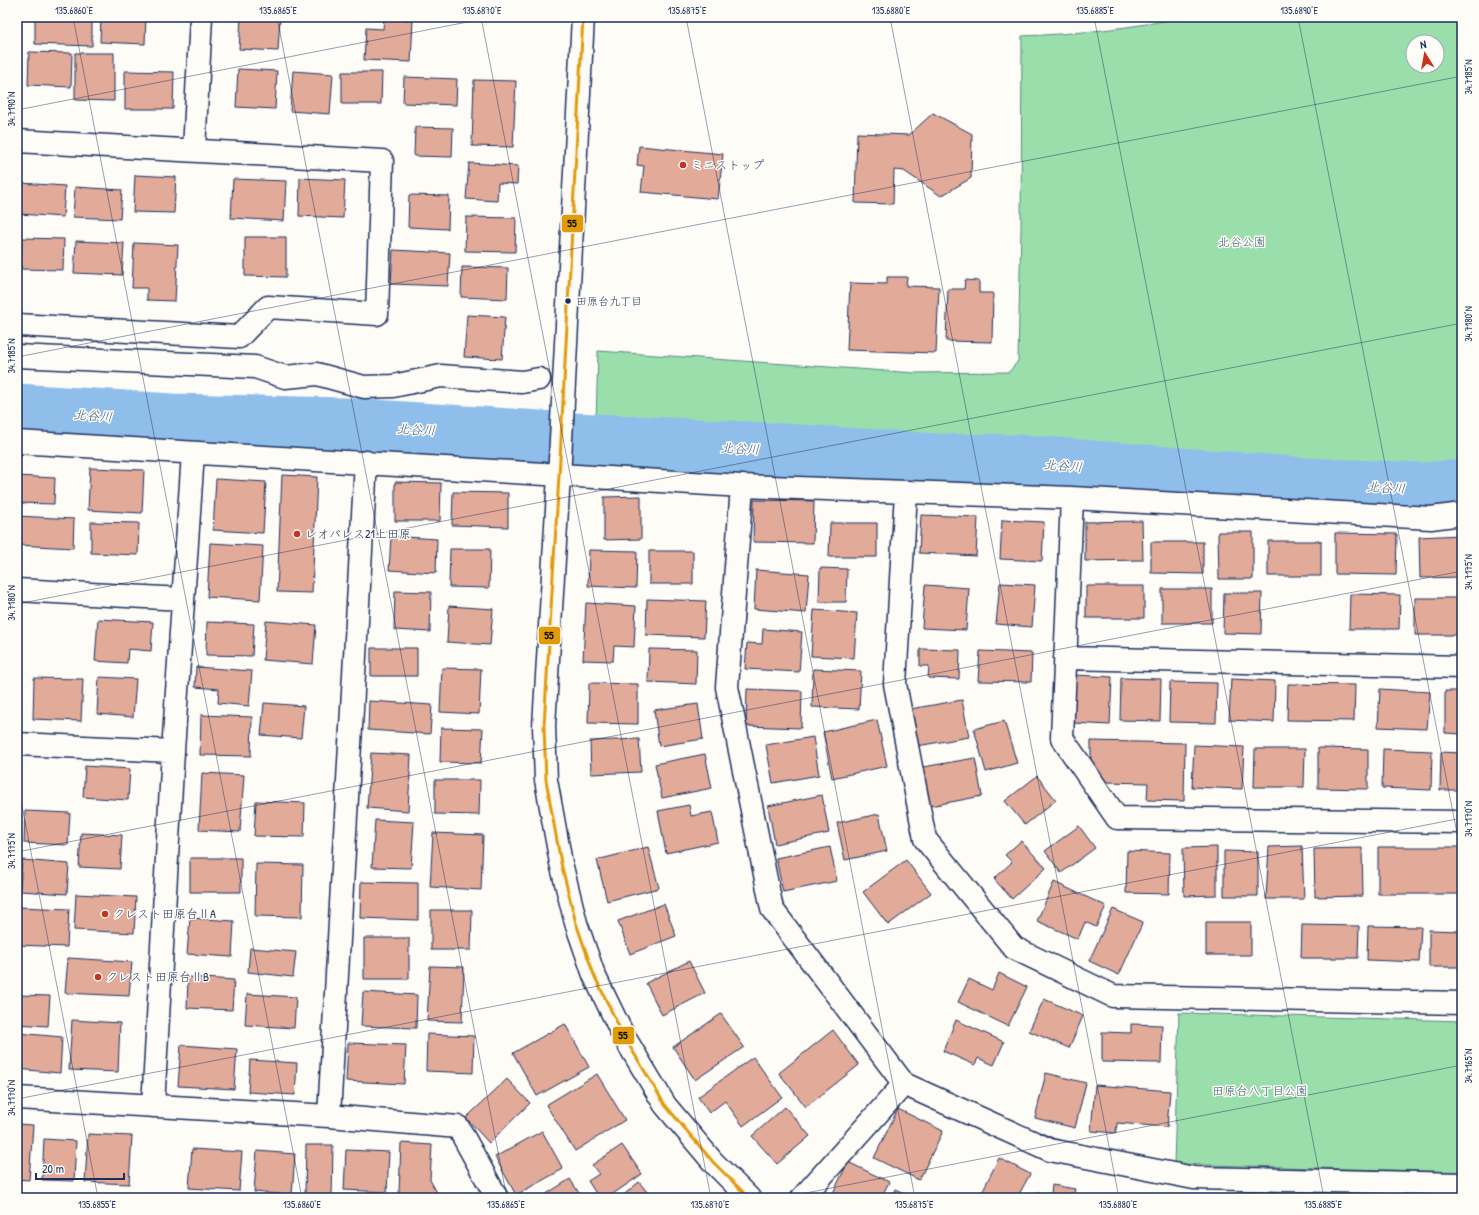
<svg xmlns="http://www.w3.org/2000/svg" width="1479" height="1215" viewBox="0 0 1479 1215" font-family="'Patrick Hand','Klee One',sans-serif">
<rect width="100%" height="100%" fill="#fdfcf7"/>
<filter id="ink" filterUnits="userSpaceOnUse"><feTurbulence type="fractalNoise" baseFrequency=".025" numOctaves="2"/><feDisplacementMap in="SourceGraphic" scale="8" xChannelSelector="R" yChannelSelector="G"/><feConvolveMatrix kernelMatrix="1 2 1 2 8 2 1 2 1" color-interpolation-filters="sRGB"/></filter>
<g filter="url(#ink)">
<path fill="#9adfab" stroke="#5a8784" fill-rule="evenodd" d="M1185,17H1462V471L1432,476L1364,470L1286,466L1020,449L914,440L755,435L596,423L598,351L915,373L1009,372L1018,361L1021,229L1022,36C1077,34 1131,28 1185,17ZM1413,42H1437V66H1413Z
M1179,1013L1462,1021V1172L1174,1164Z"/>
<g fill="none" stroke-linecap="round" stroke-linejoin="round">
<path stroke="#90beea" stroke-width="53" d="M17,410L171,420L344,424L555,438L768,449L938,460L1017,461L1306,484L1424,489L1462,486"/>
</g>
<path fill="#e2aa99" stroke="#1b2f5e" d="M35,17H92V46L35,44Z
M101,17H146L145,44L100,42Z
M241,17H280L278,51L239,49Z
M384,19L413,20L411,62L364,60L366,28L383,29Z
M17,51H19L18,88H17Z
M29,52L72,53L71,87L28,85Z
M75,53H114V101L75,100Z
M238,69L277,71L275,109L236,107Z
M125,71L174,72L173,109H125Z
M293,71L333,74L330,114L290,111Z
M342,72H382L381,104H342Z
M404,77L457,79L456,105L403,103Z
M474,80L516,81L513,147L472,146Z
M933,113L972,134L971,178L941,196L904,171L894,170L893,204L855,203L857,133L909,135Z
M415,127L453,128L452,157L414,156Z
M639,146L723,154L718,199L641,192L644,166L637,165Z
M469,163L518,166L517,184L498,183L497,201L466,199Z
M135,175L176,177L174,213L133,212Z
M300,178L345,180L343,218L299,216Z
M233,179L286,181L284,221L231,218Z
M21,183L65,186L63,217L19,214Z
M75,187L122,190L120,219L73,217Z
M409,195L449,196L448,229L408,227Z
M466,217L516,218L515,252L465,251Z
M245,237H286V277L245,276Z
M22,238L64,239L63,270L21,269Z
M76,241L124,243L122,275L74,273Z
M134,243L178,245L175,301L147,300V288H132Z
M393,250L450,253L448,286L391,284Z
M462,267L508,268L507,299L461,297Z
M887,277H907L906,286L939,287L936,353L847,350L850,283L887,284Z
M965,280L979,281V293H993L992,342L946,341L948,289H964Z
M467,315L505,317L502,359L464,357Z
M90,468L144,470L142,513L88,510Z
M282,475L317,477L312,593L277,592Z
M17,476L55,478L54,504L17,503Z
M216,479L266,482L263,533L213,530Z
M395,482L441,483L440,521H395Z
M453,492L508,493V527L452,525Z
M641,496V539L604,540V497Z
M754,500L814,501L813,543L753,542Z
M921,515L978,517L976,556L919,553Z
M17,516L74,519L73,548L17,545Z
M1002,520L1044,522L1042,561L1000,559Z
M1142,521L1143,560L1085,561V522Z
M91,522L139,523L138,555L91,553Z
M830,523H877V557H829Z
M1218,532H1253V579H1219Z
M1335,533L1397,534L1396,575L1335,574Z
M1461,535L1462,577L1420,578L1419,537Z
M391,536L437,539L436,573L389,570Z
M1268,541H1321V576H1268Z
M1151,542H1203V574L1151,573Z
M210,543L263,546L260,600L207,597Z
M450,549H490L489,588L449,587Z
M589,550L637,551L636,588L588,586Z
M649,551H693V584H649Z
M820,568L847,569L846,602H819Z
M756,570L809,574L806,613L754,609Z
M1000,583L1035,585L1032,627L996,624Z
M925,585L969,588L966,630L922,628Z
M1086,586H1144V618H1086Z
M1162,589H1212V623H1162Z
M395,591L431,592L430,632L394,630Z
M1224,593H1262L1261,634L1223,633Z
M1350,594L1400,595L1399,629H1349Z
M1415,598H1462V635H1415Z
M647,599L706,601L704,637L646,635Z
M586,603L636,606L634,647L614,646L613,661L583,660Z
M449,606L493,609L490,645L447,642Z
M814,610L857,613L854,658L811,656Z
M98,619L153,622L151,651L128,649L127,663L95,661Z
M266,621L316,625L313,664L263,660Z
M207,622L254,624L252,656L206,655Z
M763,629L802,632L799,672L745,669L747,643L762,644Z
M371,648H417V676H371Z
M649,649L697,650L696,684L648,682Z
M920,649L960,650L959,679L928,678L929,666H920Z
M980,651L1032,653L1031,682L978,681Z
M196,667L252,671L249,706L218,703L219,689L195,687Z
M442,668L481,669L479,714L440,712Z
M813,669L861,671L859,709L812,707Z
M1075,675L1112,677L1110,725L1073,723Z
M99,677L136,679L133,717L97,714Z
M34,678L83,679L81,721L33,719Z
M1121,678L1161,679L1160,721L1120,720Z
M1231,679L1275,681L1274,722L1229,720Z
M1170,682L1217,683L1216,723L1169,722Z
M589,683L638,684V724L588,723Z
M1288,684L1355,685L1354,721L1287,720Z
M747,689L802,691L801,728L746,726Z
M1380,689L1430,692L1427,729L1378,727Z
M1445,691H1462V734L1445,733Z
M962,700L969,737L917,746L910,709Z
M369,701L432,705L430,734L368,730Z
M264,703L304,706L301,738L261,735Z
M698,704L703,739L659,746L654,710Z
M201,715L252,717L251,756L200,755Z
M877,720L887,766L832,778L823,732Z
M1004,721L1017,763L986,772L974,729Z
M441,728L483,729L481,763L440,762Z
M813,737L819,775L773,783L766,745Z
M639,739L641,772L591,774L590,741Z
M1091,741L1185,743L1184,801L1147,800L1148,783L1106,782L1091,763Z
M1194,745L1244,747L1242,789L1192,787Z
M1318,748L1368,749V789L1318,788Z
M1255,749H1305L1304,787H1254Z
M1383,749L1432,751L1431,790L1382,788Z
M1441,752L1462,753V790H1440Z
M371,753L411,755L408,811L367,808Z
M705,754L712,788L662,798L655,764Z
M975,758L982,796L930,806L923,767Z
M85,766L130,769L128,800L83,797Z
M202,773L244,775L240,832L199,830Z
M1037,776L1056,800L1025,825L1005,801Z
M435,780H480L479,815L435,814Z
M822,795L829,833L775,844L768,806Z
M256,801L305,803L304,837L254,836Z
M689,805L691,816L712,812L718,842L666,853L658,811Z
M25,811L70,813L68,845L24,843Z
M879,814L887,851L845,860L837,823Z
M375,820L414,822L411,868L372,867Z
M1079,826L1095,848L1061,873L1045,851Z
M81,833L122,835L120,869L79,867Z
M433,833L483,835L481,890L430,887Z
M1021,841L1046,868L1012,899L994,879L1012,862L1005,855Z
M1302,846L1304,899H1266L1269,847Z
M648,847L659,888L607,901L597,860Z
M830,847L837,881L783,892L776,858Z
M1217,847V895L1184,896L1183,848Z
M1378,847H1461V894H1378Z
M1362,848L1363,896L1315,897L1314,849Z
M1127,851L1170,853L1169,894L1126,893Z
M1224,851L1258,852V896H1224Z
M190,858H241V892H190Z
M22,860L69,864L67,894L20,891Z
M906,860L931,893L888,925L863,892Z
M256,864L303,865L302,917L255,916Z
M361,882L418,883V920L360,918Z
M1054,882L1106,906L1096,927L1085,922L1078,939L1037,921Z
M76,894L136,897L134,933L74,930Z
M664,904L676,936L630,954L618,921Z
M17,907L69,909L67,947L17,945Z
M1113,909L1143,922L1119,975L1089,961Z
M431,910H472L471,950H431Z
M190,918L234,921L232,957L187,954Z
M1206,922H1251V955H1206Z
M1302,925L1359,926L1358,958H1301Z
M1368,926L1421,927L1419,962L1367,960Z
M1429,930L1462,931V967H1429Z
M364,938H409V979H364Z
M250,948L296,952L293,977L248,972Z
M68,958L132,962L129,996L65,993Z
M689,961L705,993L662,1015L646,983Z
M430,966L464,967L462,1022L427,1021Z
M999,973L1027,987L1008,1026L958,1002L969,979L992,990Z
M188,977L234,980L232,1010L187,1008Z
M363,992L417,995L416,1028L361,1026Z
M247,994L296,997L294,1028L245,1025Z
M17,995L50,996L48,1026L17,1024Z
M1044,999L1083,1016L1069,1048L1029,1031Z
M721,1014L744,1047L695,1080L673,1047Z
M72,1020L120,1023L118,1072L69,1070Z
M956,1020L1004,1042L994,1065L978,1058L975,1065L943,1051Z
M565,1024L589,1067L537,1096L513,1053Z
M1131,1024L1162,1025L1161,1063L1102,1062V1032L1131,1033Z
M833,1030L859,1065L806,1107L779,1073Z
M17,1033L62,1037L60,1073L17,1069Z
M427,1034L474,1036L473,1073L426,1071Z
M348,1043L406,1045L404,1084L346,1081Z
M181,1045L237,1049L234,1089L178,1086Z
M753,1057L782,1097L743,1126L725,1101L709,1113L698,1097Z
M250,1060L297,1063L295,1095L248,1092Z
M1046,1073L1086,1083L1075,1128L1035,1118Z
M597,1074L625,1120L575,1151L546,1105Z
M507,1079L530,1103L489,1143L466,1118Z
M1095,1085L1170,1091L1167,1127L1117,1123L1116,1133L1091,1131Z
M785,1107L810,1136L777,1164L752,1136Z
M898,1109L943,1131L919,1180L874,1158Z
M17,1124L33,1125L29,1180L17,1179Z
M542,1131L563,1169L516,1195L495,1157Z
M88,1134L132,1136L129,1184L85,1182Z
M44,1139L76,1141L74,1181L42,1180Z
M401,1143L432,1145L430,1180L440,1198H412V1194L399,1193Z
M306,1145H333L332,1198L305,1197Z
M622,1145L642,1174L607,1198H599L588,1181L599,1174L592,1165Z
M192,1149L242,1152L239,1191L189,1188Z
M346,1150L389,1152L387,1192L344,1190Z
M257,1151L295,1154L292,1195L254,1192Z
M999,1158L1030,1174L1017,1198H979Z
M848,1162L889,1182L881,1198H843L833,1193Z
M570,1179L582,1198H540Z
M639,1182L652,1198H620Z
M1052,1185L1075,1189L1073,1198H1036L1037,1192L1051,1194Z
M895,1189L915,1198H891Z"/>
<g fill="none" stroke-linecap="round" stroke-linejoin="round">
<g stroke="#1b2f5e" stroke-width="25">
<path id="street" d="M17,141L382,161L377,314L268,307L239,337L17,325
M194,150L201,17
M17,356L255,367L285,377L317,374L364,387L393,386L441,376L522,382L539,379
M17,442L742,486L1072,498L1431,518L1462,514
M742,486L727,687L772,909L904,1084L1050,1150L1194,1178L1462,1184
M906,492L895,684L925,839L1014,948L1113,996L1462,1003
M1072,498L1062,738L1117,818L1462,822
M17,590L182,599
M1065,658L1462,667
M17,744L173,751
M17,1098L329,1116L458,1127L497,1198
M153,1106L173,751L193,453
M329,1116L366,462
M802,1198L904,1084"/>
</g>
<g stroke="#1b2f5e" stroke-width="25">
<path id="secondary" d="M583,17L560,459L544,726L546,780L561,863L576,923L594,975L623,1035L665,1105L713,1162L749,1198"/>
</g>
<use href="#street" stroke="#fdfcf7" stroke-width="22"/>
<use href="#secondary" stroke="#fdfcf7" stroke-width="22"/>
<g stroke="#fdfcf7" stroke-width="6">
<path id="bus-1" d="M583,17L560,459L544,726L546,780L561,863L576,923L594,975L623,1035L665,1105L713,1162L749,1198"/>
</g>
<use href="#bus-1" stroke="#e19a09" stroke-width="3"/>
</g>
</g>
<path fill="none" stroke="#1b2f5e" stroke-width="1" stroke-opacity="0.45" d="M73,17L302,1198M277,17L507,1198M481,17L711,1198M686,17L915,1198M890,17L1119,1198M1094,17L1324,1198M1298,17L1462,859M17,110L493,17M17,357L1462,76M17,604L1462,323M17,780L98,1198M17,852L1462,571M17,1099L1462,818M780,1198L1462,1065"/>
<g fill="#c8321e" stroke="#fdfcf7" stroke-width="1.5">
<circle cx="683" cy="165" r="4"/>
<circle cx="297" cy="534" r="4"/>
<circle cx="105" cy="914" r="4"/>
<circle cx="98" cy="977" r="4"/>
</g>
<circle fill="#1b2f5e" stroke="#fdfcf7" stroke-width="1.5" cx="568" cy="301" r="3.5"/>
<g text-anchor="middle" stroke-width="3" stroke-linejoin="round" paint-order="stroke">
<g font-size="11" fill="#1b2f5e" stroke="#fdfcf7" text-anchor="start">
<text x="576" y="305">田原台九丁目</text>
</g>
<g font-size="12" fill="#1b2f5e" stroke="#fdfcf7" text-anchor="start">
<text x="691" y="169">ミニストップ</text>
<text x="305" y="538">レオパレス21上田原</text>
<text x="113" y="918">クレスト田原台ⅡA</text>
<text x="106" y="981">クレスト田原台ⅡB</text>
</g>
<g font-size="12" fill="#3b5b71" stroke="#fdfcf7">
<text x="1242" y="246">北谷公園</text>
<text x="1260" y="1095">田原台八丁目公園</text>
</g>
<g font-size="13" font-style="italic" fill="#3e5a88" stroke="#fdfcf7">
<text transform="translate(93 415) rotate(4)" y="5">北谷川</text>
<text transform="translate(416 429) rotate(3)" y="5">北谷川</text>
<text transform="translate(740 448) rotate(3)" y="5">北谷川</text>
<text transform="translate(1063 465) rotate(4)" y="5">北谷川</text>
<text transform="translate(1386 487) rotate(3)" y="5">北谷川</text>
</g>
</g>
<g stroke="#fdfcf7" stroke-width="1.5">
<rect x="561" y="214" width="23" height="19" rx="4" fill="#e19a09"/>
<rect x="538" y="626" width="23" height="19" rx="4" fill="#e19a09"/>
<rect x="612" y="1026" width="23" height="19" rx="4" fill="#e19a09"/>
</g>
<g font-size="11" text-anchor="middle" font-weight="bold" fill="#111">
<text x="572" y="227">55</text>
<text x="549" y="639">55</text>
<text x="623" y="1039">55</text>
</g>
<rect width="1479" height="1215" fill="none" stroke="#fdfcf7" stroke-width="44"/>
<g transform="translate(1425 54) rotate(349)"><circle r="19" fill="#fdfcf7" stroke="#a3aaba"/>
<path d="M0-3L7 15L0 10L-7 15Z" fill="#c8321e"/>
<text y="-6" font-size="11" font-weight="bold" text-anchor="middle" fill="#1b2f5e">N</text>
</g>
<path d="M36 1173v6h88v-6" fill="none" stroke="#1b2f5e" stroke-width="2"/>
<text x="42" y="1173" font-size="12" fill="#1b2f5e" stroke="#fdfcf7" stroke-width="3" paint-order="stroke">20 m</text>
<rect x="22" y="22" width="1435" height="1171" fill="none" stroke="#1b2f5e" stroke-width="1.5"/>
<g font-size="10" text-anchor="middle" fill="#1b2f5e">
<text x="74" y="14">135.6860°E</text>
<text x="278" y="14">135.6865°E</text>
<text x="482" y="14">135.6870°E</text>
<text x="687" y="14">135.6875°E</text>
<text x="891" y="14">135.6880°E</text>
<text x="1095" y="14">135.6885°E</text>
<text x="1299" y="14">135.6890°E</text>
<text transform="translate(1468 77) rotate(-90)" y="4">34.7185°N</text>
<text transform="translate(11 109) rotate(-90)" y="4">34.7190°N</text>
<text transform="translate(1468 324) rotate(-90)" y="4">34.7180°N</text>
<text transform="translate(11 356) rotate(-90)" y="4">34.7185°N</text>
<text transform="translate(1468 572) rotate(-90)" y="4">34.7175°N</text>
<text transform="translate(11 603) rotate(-90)" y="4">34.7180°N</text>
<text transform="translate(1468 819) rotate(-90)" y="4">34.7170°N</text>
<text transform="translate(11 851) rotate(-90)" y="4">34.7175°N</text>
<text transform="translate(1468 1066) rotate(-90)" y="4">34.7165°N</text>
<text transform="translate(11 1098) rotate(-90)" y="4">34.7170°N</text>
<text x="97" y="1208">135.6855°E</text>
<text x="302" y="1208">135.6860°E</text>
<text x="506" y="1208">135.6865°E</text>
<text x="710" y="1208">135.6870°E</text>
<text x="914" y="1208">135.6875°E</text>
<text x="1118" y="1208">135.6880°E</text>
<text x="1323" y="1208">135.6885°E</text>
</g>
</svg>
